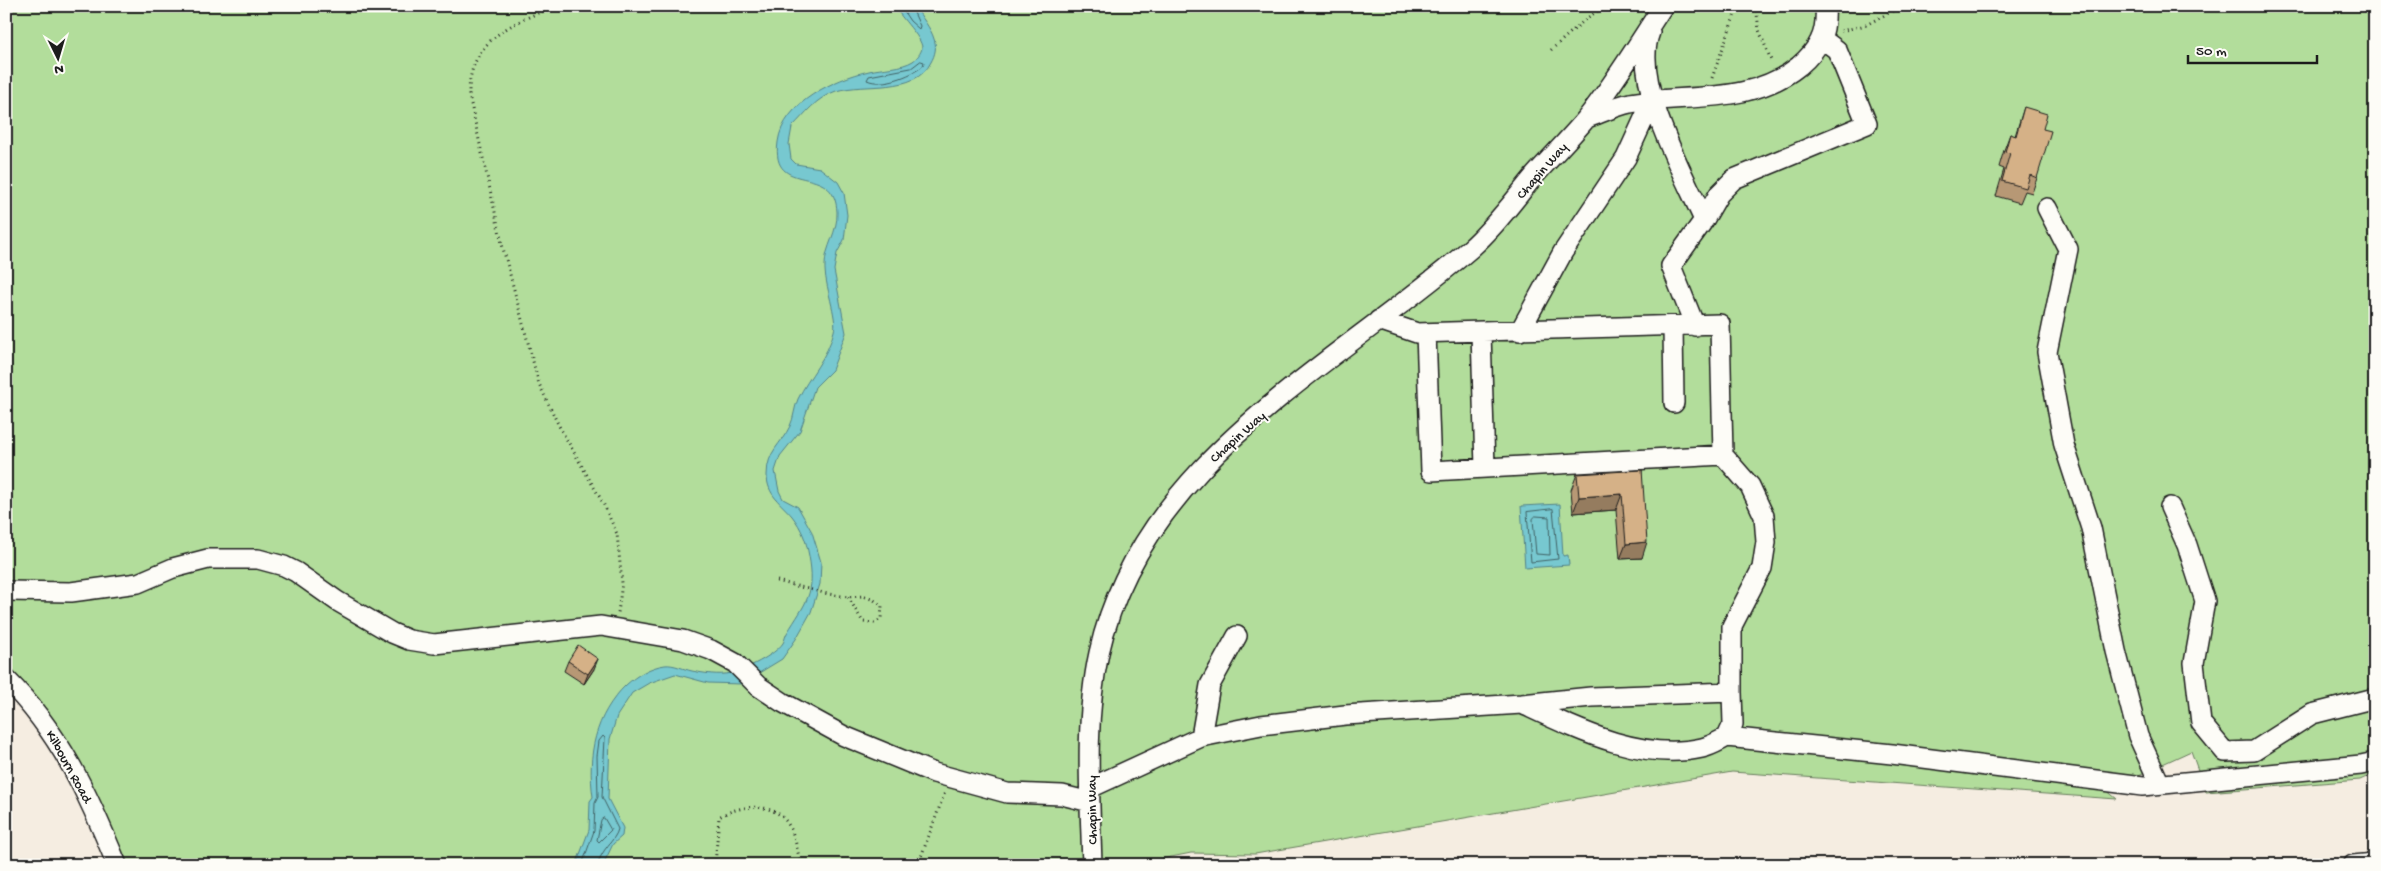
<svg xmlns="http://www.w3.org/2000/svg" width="2381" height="871" viewBox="0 0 2381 871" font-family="'Gochi Hand',sans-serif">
<rect width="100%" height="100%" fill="#f5ede1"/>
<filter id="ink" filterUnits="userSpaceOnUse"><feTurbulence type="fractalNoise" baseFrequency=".02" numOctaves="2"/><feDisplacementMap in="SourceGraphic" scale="10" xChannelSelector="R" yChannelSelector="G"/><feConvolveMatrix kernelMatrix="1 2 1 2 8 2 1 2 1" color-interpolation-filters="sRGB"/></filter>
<g filter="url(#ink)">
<path fill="#b2dd9b" stroke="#677c5c" d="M6,6H2375V773L2360,780L2206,792L2191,751L2106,790L2117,799L1732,772L1255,854L1191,853L1132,865H126C98,789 64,723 6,667Z"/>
<path fill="#77c8d0" stroke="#538388" d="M895,6H915C921,17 931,28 934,39C937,47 935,55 931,62C915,95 866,82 836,91C816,98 806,113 792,127L789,144L791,159L796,164L820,168L838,182L844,193L847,215L844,240L837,253L834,270L846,333L832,370L815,387L800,431L780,456L775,471L779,491L783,499L798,507L812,532L821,562L820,584L811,612L796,639L782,659L741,684L708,683L675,674L649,683L632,693L617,716L610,739L608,799L623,828L622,836L613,844L603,865H576L589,830L590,801L593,797C587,755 595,715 626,685C637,675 650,667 665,665C674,664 683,669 692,671C703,673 719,676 731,673C745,670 775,655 783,643C785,640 785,636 787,633C806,602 816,594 809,556C806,540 802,529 792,516C781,503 767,495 767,475C767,451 781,445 790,426C794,418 794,408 798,399C809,376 828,357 834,331C838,318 824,285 825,265C825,247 838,232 837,212C835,159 770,199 778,142C783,103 834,79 869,71C882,68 902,68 913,61C917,58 921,53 922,48C922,37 900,18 895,6Z
M1560,504L1563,556L1568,555L1569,565L1525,568L1521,506Z"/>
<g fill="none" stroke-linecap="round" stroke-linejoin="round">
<path stroke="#406164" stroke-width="1" d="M900,6L910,21L919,29L920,26L911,6
M921,61L924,62L923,66C911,76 882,87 867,80L869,76L911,68Z
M1553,509L1558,559L1531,562L1527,512Z
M1536,516L1549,517L1550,555L1536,554L1533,519Z
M604,818L611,830L599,842L597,840L601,820Z
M582,865L594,831L595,803L598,797L597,756L599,741L603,736L605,738L602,797L618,829C616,840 600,850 598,865"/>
<g stroke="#1c1c1c" stroke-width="22">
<path id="minor" d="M1650,32C1631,81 1683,173 1704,220
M1587,118C1601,113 1616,106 1630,103C1688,94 1751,105 1799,66C1820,48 1827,33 1825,6
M2047,208L2068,249L2047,352L2064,445L2091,528L2116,651L2138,736L2160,784
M1379,320L1417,333L1720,324L1723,455L1750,486L1764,516L1766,542L1762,568L1732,626V692
M1673,326L1674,403
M1695,326L1671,266L1704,220L1719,194L1734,179L1867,124L1837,50L1821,38
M1520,331L1563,252L1626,158L1652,101
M1481,332L1485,468
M1426,333L1431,471L1723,455
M2170,507L2187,545L2205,601L2194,663L2201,723L2225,752L2254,751L2312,714L2375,698
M6,591L71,592L138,583L173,568L208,559H258L284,566L296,572L337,601L392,633L409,640L434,644L601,626L683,640L711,650L735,663L758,686L782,702L844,736L934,773L1007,793L1062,795L1090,802
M6,679C60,732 89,796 117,865
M1201,737L1210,685L1237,636
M1727,737L1892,754L2143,786L2361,765L2375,762
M1090,788L1201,737L1261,725L1345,715L1522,704L1591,697L1732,692L1733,724L1727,737C1719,741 1711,746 1702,748C1641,762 1576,729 1522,704
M1092,865C1090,795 1084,721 1099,653C1141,462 1334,366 1470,249C1495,227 1514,200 1535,175C1552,156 1570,138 1586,119C1614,84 1638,44 1663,6
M2353,865L2375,863"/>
</g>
<path stroke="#1c1c1c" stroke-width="3" stroke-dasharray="1 4" stroke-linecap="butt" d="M557,6C513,22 468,40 469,95L503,248L539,384L559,426L603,503L617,534L622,583L618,613
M1756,6L1759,30L1772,63
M1841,31L1866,25L1902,6
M1551,50L1587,18L1605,6
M1712,78L1738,6
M777,581L828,594L848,597L863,596L874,600L882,606L881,619L875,623L863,622L848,597
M715,865L719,817C737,806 770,801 785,820C795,831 797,851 801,865
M918,865L945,792"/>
<use href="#minor" stroke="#fdfcf7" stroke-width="19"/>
</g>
<path fill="#b79874" stroke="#1c1c1c" d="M2024,107L2043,129L2037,178L2032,193L2025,191L2020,203L1996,196L2004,169L1999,167L2004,150L2010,134L2015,136Z
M1642,470V558L1620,559L1616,510L1573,513L1571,490L1577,474Z
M568,661L594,669L584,684L564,671Z"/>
<path fill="#957c5e" stroke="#1c1c1c" d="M1622,494L1616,510L1573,513L1579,497Z
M1647,542L1642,558L1620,559L1626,544Z
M598,659L594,669L584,684L588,674Z"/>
<path fill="#d5b187" stroke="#1c1c1c" d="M2024,107L2047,114L2043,129L2051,131L2037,178L2030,175L2026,188L2002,181L2010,153L2005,152L2010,134L2016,136Z
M1642,470L1647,542L1626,544L1622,494L1579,497L1577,474Z
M578,645L598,659L588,674L568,661Z"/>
</g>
<g text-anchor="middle" stroke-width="4" stroke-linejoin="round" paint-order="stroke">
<g font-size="14" fill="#1c1c1c" stroke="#fdfcf7">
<text transform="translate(1541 170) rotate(-49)" y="5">Chapin Way</text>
<text transform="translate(1237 436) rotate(-42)" y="5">Chapin Way</text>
<text transform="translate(70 766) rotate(61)" y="5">Kilbourn Road</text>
<text transform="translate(1091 810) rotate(-91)" y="5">Chapin Way</text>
</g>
</g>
<rect width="2381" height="871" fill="none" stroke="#fdfcf7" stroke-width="25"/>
<rect x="12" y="12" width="2356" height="846" fill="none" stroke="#1c1c1c" stroke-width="2" filter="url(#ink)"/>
<g transform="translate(58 58) rotate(175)" stroke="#fdfcf7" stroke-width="4" paint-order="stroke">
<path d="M0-4L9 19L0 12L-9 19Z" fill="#1c1c1c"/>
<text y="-8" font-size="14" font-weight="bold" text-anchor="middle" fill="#1c1c1c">N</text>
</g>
<path d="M2188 55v8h129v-8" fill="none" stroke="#1c1c1c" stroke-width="2.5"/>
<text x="2196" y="55" font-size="15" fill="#1c1c1c" stroke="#fdfcf7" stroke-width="4" paint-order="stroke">50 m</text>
</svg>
